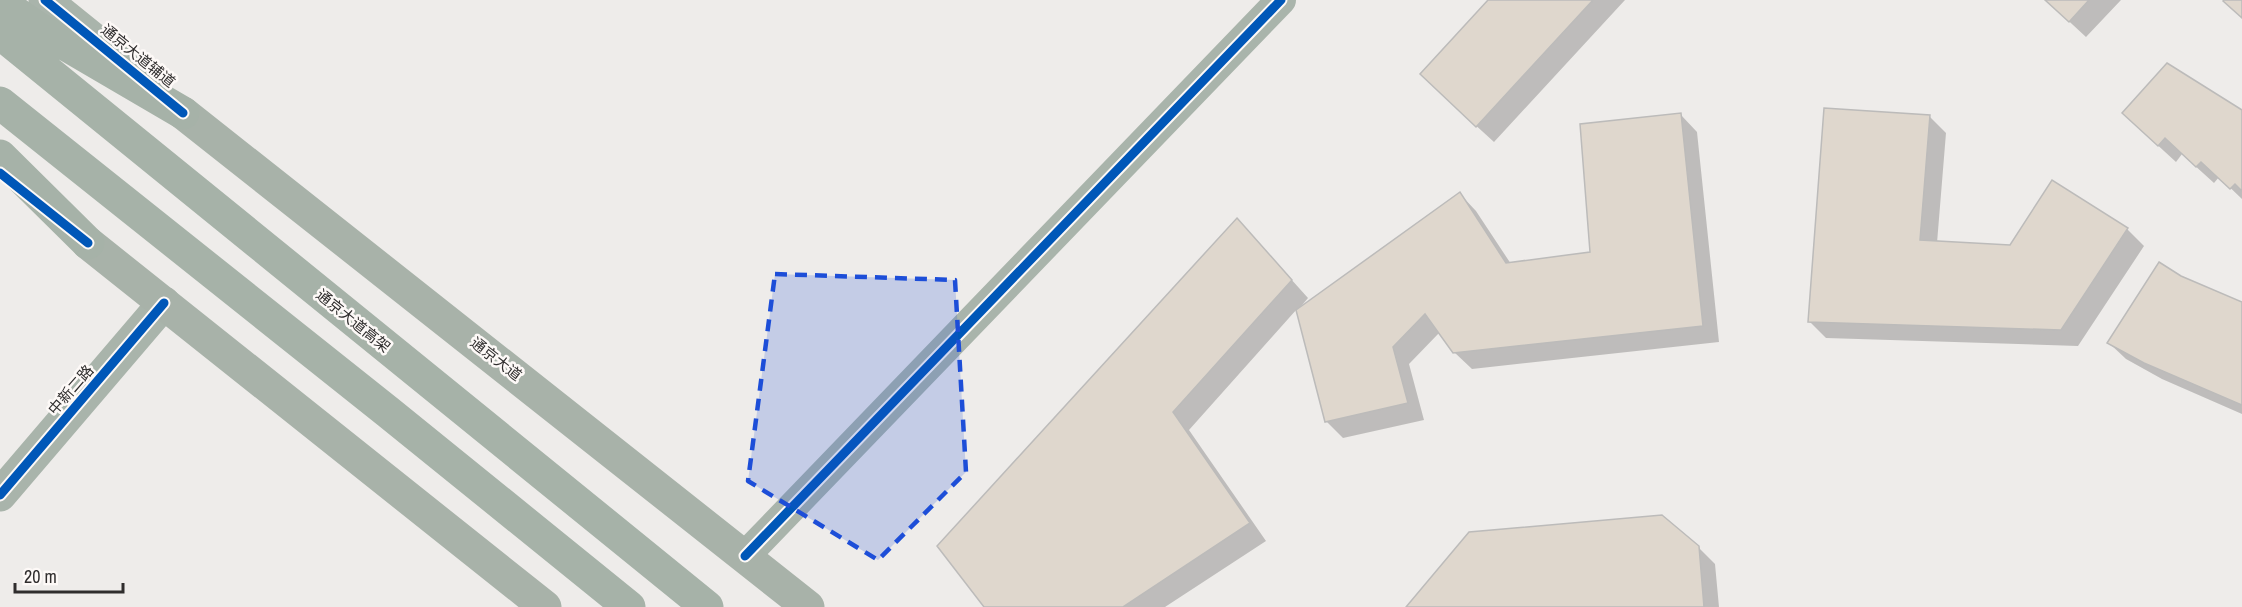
<svg xmlns="http://www.w3.org/2000/svg" width="2242" height="607" viewBox="0 0 2242 607" font-family="'Archivo Narrow','Noto Sans SC',sans-serif">
<rect width="100%" height="100%" fill="#eeecea"/>
<path fill="#0003" d="M1490,0H1625L1494,142L1438,91Z
M2046,0H2121L2086,37Z
M2242,112V199L2219,177L2214,183L2182,154L2176,162L2140,129Z
M1681,115L1697,132L1719,342L1472,369L1454,352L1440,332L1409,364L1424,420L1343,438L1326,421L1297,309L1189,430L1266,541L1165,607H985L1253,237L1308,298L1298,310L1460,194L1476,211L1511,264L1592,254Z
M1929,116L1946,133L1937,243L2010,246L2127,229L2144,246L2078,346L1826,338L1809,321Z
M2180,277L2242,303V414L2162,379L2126,359L2109,343Z
M1698,547L1715,564L1719,607H1408Z"/>
<path fill="#dfd7cd" stroke="#bcbbba" stroke-width="1.5" d="M1488,0H1593L1476,127L1420,74Z
M2045,0H2089L2069,22Z
M2224,0H2242V18L2223,1Z
M2167,63L2242,110V191L2235,184L2230,189L2201,162L2196,167L2165,138L2158,146L2122,113Z
M1824,108L1930,115L1920,240L2010,245L2052,180L2128,228L2061,330L1808,322Z
M1681,113L1703,326L1453,353L1425,314L1393,347L1408,403L1325,422L1296,310L1460,192L1506,263L1590,252L1580,124Z
M1237,218L1292,280L1173,412L1250,523L1123,607H984L937,546Z
M2159,262L2181,276L2242,302V405L2144,363L2107,343Z
M1662,515L1699,546L1704,607H1406L1469,532Z"/>
<g fill="none" stroke-linecap="round" stroke-linejoin="round">
<path stroke="#a9b4ab" stroke-width="30" d="M745,556L1281,0"/>
<path stroke="#a9b4ab" stroke-width="33" d="M45,0L138,75
M0,495L164,303"/>
<path stroke="#a8b2a9" stroke-width="33" d="M183,113L808,607
M88,243L545,607"/>
<path stroke="#a6b2a8" stroke-width="33" d="M0,2L36,27L183,113
M0,33L707,607
M0,103L388,412L629,607
M0,156L88,243"/>
<g stroke="#fdf9f7" stroke-width="13">
<path id="cycleway" d="M45,0L183,113
M0,173L88,243
M0,495L164,303
M745,556L1281,0"/>
</g>
<use href="#cycleway" stroke="#0057b8" stroke-width="9"/>
</g>
<path fill="#1d4ed8" fill-opacity="0.2" stroke="#1d4ed8" stroke-width="4.5" stroke-dasharray="12 8" stroke-linejoin="round" d="M775,274L955,280L966,472L878,560L748,481Z"/>
<g text-anchor="middle" stroke-width="5" stroke-linejoin="round" paint-order="stroke">
<g font-size="15" fill="#2f2d2d" stroke="#fdf9f7">
<text transform="translate(138 56) rotate(39)" y="5">通京大道辅道</text>
<text transform="translate(353 321) rotate(39)" y="5">通京大道高架</text>
<text transform="translate(496 359) rotate(38)" y="5">通京大道</text>
<text transform="translate(71 390) rotate(-49)" y="5">中新二路</text>
</g>
</g>
<path d="M15 583v9h108v-9" fill="none" stroke="#2f2d2d" stroke-width="3"/>
<text x="24" y="583" font-size="18" fill="#2f2d2d" stroke="#fdf9f7" stroke-width="4.5" paint-order="stroke">20 m</text>
</svg>
